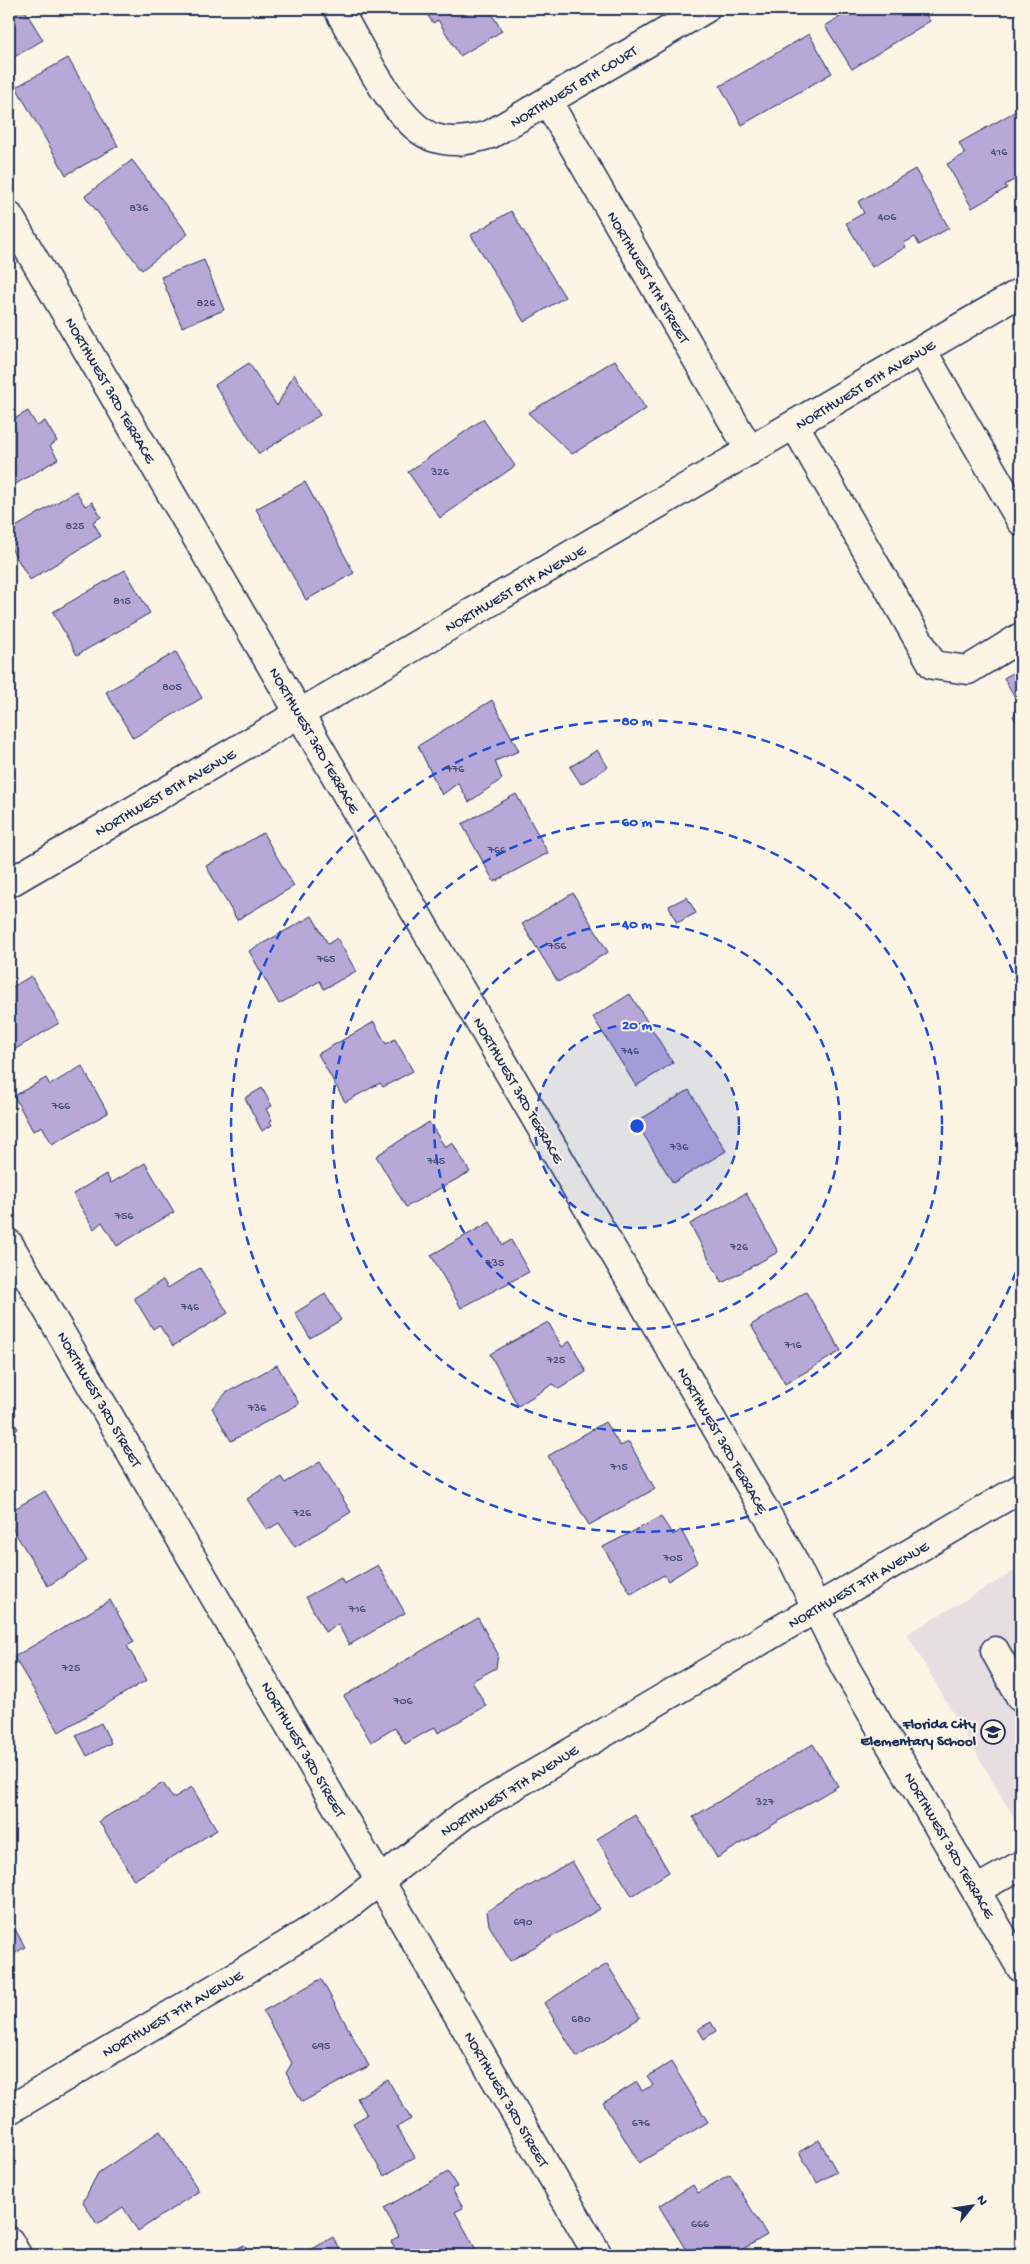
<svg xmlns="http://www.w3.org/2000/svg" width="1030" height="2264" viewBox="0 0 1030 2264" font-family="'Gochi Hand',sans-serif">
<rect width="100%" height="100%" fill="#fcf5e5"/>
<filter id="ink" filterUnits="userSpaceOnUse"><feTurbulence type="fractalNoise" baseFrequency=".02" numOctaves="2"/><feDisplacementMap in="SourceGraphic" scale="10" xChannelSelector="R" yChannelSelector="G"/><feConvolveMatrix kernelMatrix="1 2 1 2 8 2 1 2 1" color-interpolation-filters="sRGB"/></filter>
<g filter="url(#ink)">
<path fill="#e7dee1" d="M1021,1567V1830L907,1634Z"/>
<path fill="#b7a8d8" stroke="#1b2f5e" d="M9,9H24L43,40L9,60Z
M423,9H489L502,31L460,56L438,20L433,23Z
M853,9H922L930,21L852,69L825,26Z
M809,34L832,73L742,125L720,86Z
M68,58L118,146L66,175L16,87Z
M1016,111L1021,120V185L1016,179L1005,185L1007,188L972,208L947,164L965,154L959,143Z
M132,160L188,234L142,270L85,196Z
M915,169L949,228L919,245L915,237L904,243L906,247L872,267L846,223L864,213L858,202Z
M511,211L565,297L524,322L471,235Z
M204,260L224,310L182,327L161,277Z
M615,360L646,409L572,454L528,413Z
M249,363L277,406L294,374L320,415L259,454L215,385Z
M28,411L37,426L45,421L57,441L50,446L58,459L9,488V422Z
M483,419L515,466L440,518L408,472Z
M305,482L354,573L306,600L256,509Z
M76,491L85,506L92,502L101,517L93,522L101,536L30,580L9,545V531Z
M125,570L150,613L77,655L53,612Z
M176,652L202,698L133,738L106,692Z
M1021,668V708L1004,678Z
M492,700L519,751L495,761L502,779L469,802L458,783L442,795L418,746Z
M1021,711V730L1013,716Z
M597,750L608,767L581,784L570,767Z
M516,794L548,853L494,882L462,824Z
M263,833L294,886L237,920L206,866Z
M573,893L608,952L558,982L522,924Z
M687,897L696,913L677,923L669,906Z
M312,916L328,944L337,938L356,971L324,989L320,981L279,1004L249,951Z
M31,976L59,1023L9,1053V989Z
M630,994L673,1063L636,1086L593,1017Z
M374,1022L386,1044L395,1039L413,1071L383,1087L380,1083L345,1102L318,1054Z
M82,1066L108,1113L52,1144L42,1126L33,1131L14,1096L46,1078L50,1085Z
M262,1088L272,1106L266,1109L272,1120L270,1122L272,1125L262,1131L245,1098Z
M689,1090L726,1151L673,1183L636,1122Z
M429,1122L445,1147L452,1142L470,1172L406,1207L376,1156Z
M145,1163L174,1212L117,1246L102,1222L94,1229L73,1194L106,1174L111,1183Z
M746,1193L778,1252L722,1283L690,1224Z
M490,1222L503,1245L511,1240L529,1272L461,1308L431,1255Z
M200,1268L228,1313L173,1346L159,1325L153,1329L134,1298L163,1280L168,1288Z
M806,1292L841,1351L785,1384L751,1325Z
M325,1294L341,1320L310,1338L295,1313Z
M548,1322L562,1347L570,1341L586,1372L559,1389L553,1384L518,1406L490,1354Z
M277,1365L299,1404L231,1441L212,1408L226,1393Z
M9,1413L18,1429L9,1434Z
M605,1422L620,1446L629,1442L655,1489L589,1525L548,1456Z
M320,1462L351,1512L295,1547L279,1523L267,1530L247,1499L281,1477L285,1483Z
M45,1491L87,1561L48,1586L9,1523V1512Z
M661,1517L673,1535L681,1530L698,1562L668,1581L664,1575L631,1594L603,1547Z
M378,1565L405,1613L349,1645L338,1624L325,1632L306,1597L341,1578L344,1584Z
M110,1600L134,1642L127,1646L147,1680L59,1732L14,1657Z
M478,1618L498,1654L496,1668L472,1681L486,1706L438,1733L435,1727L405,1744L395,1728L371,1742L344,1696Z
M101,1723L111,1743L87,1756L76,1735Z
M813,1744L838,1786L717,1858L693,1817Z
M163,1783L173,1798L192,1787L217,1830L134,1880L99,1821Z
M635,1815L669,1872L632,1896L597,1839Z
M572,1861L600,1909L510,1961L489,1925L487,1911Z
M9,1918L25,1947L9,1957Z
M607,1964L640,2018L577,2057L544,2003Z
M321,1979L369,2066L302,2102L286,2073L292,2063L263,2011Z
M711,2022L716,2031L704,2039L698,2029Z
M671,2062L708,2122L639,2163L603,2103L637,2082L642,2091L653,2085L647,2077Z
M388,2080L411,2119L397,2127L415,2157L384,2176L353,2123L367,2115L357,2098Z
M160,2131L199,2191L138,2231L123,2207L97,2224L83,2202L98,2173Z
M819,2140L837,2172L817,2183L799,2152Z
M448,2172L457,2187L452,2189L463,2208L455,2212L479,2255H411L407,2249L398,2254L391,2241L399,2236L384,2208Z
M730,2174L767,2235L733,2255H689L659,2206L693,2185L698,2193Z
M333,2237L343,2255H302Z
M244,2245L250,2255H224Z"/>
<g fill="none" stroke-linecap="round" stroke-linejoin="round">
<g stroke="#1b2f5e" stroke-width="31">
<path id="minor" d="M338,9C357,42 398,128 435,138C454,144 472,140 491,134L705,9
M548,102L750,451
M9,216L790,1554L845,1667L1021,1968
M922,350L1021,521
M795,426L933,665L968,670L1021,637
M9,883L1021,292
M9,1244L598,2255
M995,1651L1021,1698
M976,1890L1021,1865
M9,2110L231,1979L337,1914L464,1815L1021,1488
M9,2241L17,2255"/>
</g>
<use href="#minor" stroke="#fcf5e5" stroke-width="28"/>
</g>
</g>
<circle cx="637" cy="1126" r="102" fill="#1d4ed8" fill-opacity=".12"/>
<g fill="none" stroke="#1d4ed8" stroke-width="2.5" stroke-dasharray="9 6">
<circle cx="637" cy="1126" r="102"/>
<circle cx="637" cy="1126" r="203"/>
<circle cx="637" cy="1126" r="305"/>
<path d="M1021 1258A406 406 0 1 1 1021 994"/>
</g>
<defs>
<g id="school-ring" transform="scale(1.25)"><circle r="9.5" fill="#fcf5e5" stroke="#1b2f5e" stroke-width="1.5"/><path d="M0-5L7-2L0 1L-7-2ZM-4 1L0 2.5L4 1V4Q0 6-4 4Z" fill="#1b2f5e"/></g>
</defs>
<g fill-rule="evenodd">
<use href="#school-ring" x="993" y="1732"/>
</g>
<g text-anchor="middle" stroke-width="4" stroke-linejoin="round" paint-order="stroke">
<g font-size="12" fill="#424d7c">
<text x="999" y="155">416</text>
<text x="139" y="211">836</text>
<text x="887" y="220">406</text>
<text x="206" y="306">826</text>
<text x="440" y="475">326</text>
<text x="75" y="529">825</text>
<text x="122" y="604">815</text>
<text x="172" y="690">805</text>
<text x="455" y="772">776</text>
<text x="497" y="853">766</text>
<text x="557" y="949">756</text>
<text x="326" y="962">765</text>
<text x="630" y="1054">746</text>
<text x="61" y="1109">766</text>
<text x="679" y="1150">736</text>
<text x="436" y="1164">745</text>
<text x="124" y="1219">756</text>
<text x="739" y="1250">726</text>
<text x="495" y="1266">735</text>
<text x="190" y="1310">746</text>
<text x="793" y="1348">716</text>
<text x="556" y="1363">725</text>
<text x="257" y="1411">736</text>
<text x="619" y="1470">715</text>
<text x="302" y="1516">726</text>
<text x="673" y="1561">705</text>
<text x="357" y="1612">716</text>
<text x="71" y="1671">725</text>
<text x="403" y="1704">706</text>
<text x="765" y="1805">327</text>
<text x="523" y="1925">690</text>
<text x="581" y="2022">680</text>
<text x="321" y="2049">695</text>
<text x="641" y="2126">676</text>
<text x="700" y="2227">666</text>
</g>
<g font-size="15" fill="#1b2f5e" stroke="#fcf5e5">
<text transform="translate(573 86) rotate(-31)" y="5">NORTHWEST 8TH COURT</text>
<text transform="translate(649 277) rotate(60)" y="5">NORTHWEST 4TH STREET</text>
<text transform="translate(865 384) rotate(-31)" y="5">NORTHWEST 8TH AVENUE</text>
<text transform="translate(111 390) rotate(60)" y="5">NORTHWEST 3RD TERRACE</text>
<text transform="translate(515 588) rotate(-30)" y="5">NORTHWEST 8TH AVENUE</text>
<text transform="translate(315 740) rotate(60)" y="5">NORTHWEST 3RD TERRACE</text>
<text transform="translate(165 792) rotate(-30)" y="5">NORTHWEST 8TH AVENUE</text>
<text transform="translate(519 1090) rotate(60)" y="5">NORTHWEST 3RD TERRACE</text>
<text transform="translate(100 1399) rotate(60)" y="5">NORTHWEST 3RD STREET</text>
<text transform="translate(723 1440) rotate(60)" y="5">NORTHWEST 3RD TERRACE</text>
<text transform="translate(858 1584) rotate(-30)" y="5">NORTHWEST 7TH AVENUE</text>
<text transform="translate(304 1749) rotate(60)" y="5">NORTHWEST 3RD STREET</text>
<text transform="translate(509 1790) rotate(-32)" y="5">NORTHWEST 7TH AVENUE</text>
<text transform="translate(950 1845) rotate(60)" y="5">NORTHWEST 3RD TERRACE</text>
<text transform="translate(172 2013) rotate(-30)" y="5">NORTHWEST 7TH AVENUE</text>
<text transform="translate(507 2099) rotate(60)" y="5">NORTHWEST 3RD STREET</text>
</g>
<g font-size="15" font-weight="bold" fill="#1b2f5e" stroke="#fcf5e5" text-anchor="end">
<text x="976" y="1728">Florida City<tspan x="976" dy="17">Elementary School</tspan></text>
</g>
</g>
<circle cx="637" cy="1126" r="8" fill="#1d4ed8" stroke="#fcf5e5" stroke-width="2.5"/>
<g font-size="15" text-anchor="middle" font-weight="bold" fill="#1d4ed8" stroke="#fcf5e5" stroke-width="4" stroke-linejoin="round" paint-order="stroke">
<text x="637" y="725">80 m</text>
<text x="637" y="826">60 m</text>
<text x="637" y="928">40 m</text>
<text x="637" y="1029">20 m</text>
</g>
<rect width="1030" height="2264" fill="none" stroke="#fcf5e5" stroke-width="30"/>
<rect x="15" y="15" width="1000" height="2234" fill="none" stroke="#1b2f5e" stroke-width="2" filter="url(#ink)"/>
<g transform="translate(972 2206) rotate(60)" stroke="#fcf5e5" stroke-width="4" paint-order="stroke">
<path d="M0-4L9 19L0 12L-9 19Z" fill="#1b2f5e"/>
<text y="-8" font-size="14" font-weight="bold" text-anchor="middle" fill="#1b2f5e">N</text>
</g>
</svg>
